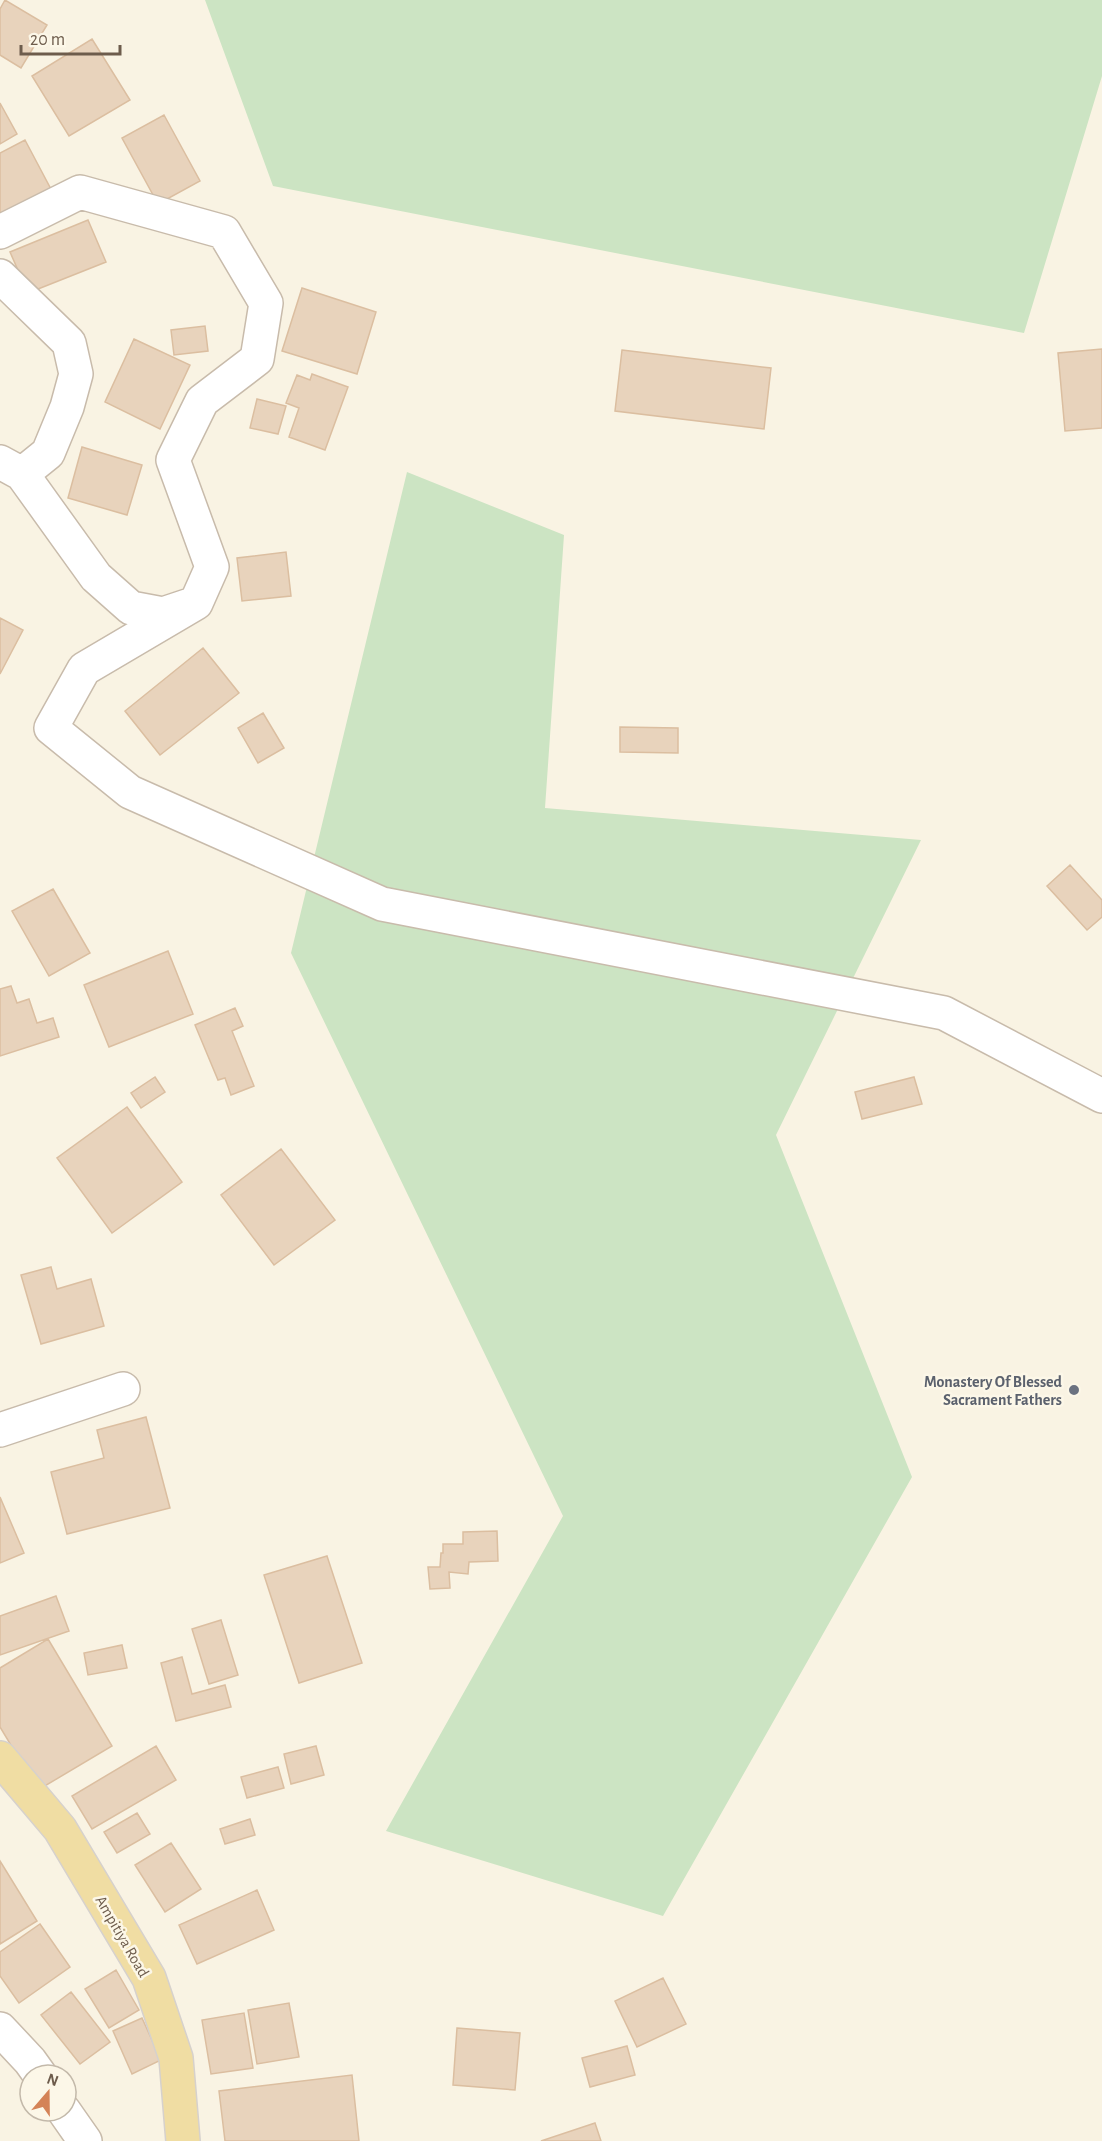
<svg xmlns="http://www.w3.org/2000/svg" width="1102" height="2141" viewBox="0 0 1102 2141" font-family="'Alegreya Sans',sans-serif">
<rect width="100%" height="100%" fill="#f9f3e3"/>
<path fill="#cce4c3" d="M205,0H1102V76L1024,333L273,186Z
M407,472L564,535L545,808L921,840L776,1135L912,1477L663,1916L386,1831L563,1516L291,953Z"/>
<path fill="#e8d3bc" stroke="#dbbea0" stroke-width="1.5" d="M5,0L47,25L21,68L0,55V9Z
M92,39L130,100L69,136L32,76Z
M0,103L17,134L0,144Z
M164,115L200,181L158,204L122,138Z
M25,140L53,193L0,221V153Z
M88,220L106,262L28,293L10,252Z
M302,288L376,312L357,374L282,351Z
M205,326L208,351L174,355L171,330Z
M134,339L190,365L160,429L105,402Z
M1102,349V428L1065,431L1058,353Z
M622,350L771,368L764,429L615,411Z
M312,374L348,387L325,450L289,437L299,408L286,403L297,375L310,380Z
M257,399L286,406L278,434L250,428Z
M82,447L142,465L127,515L68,498Z
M286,552L291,596L242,601L237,558Z
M0,618L23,630L0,674Z
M203,648L239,693L160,755L125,711Z
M263,713L284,748L258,763L238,728Z
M620,727L678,728V753L620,752Z
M1070,865L1102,900V917L1087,930L1047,886Z
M53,889L90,953L49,976L12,911Z
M168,951L193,1014L109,1047L84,985Z
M11,986L17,1003L29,999L37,1023L53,1018L59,1037L0,1056V989Z
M235,1008L243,1026L232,1031L254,1086L231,1095L225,1078L218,1080L195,1025Z
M155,1077L165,1092L141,1108L131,1093Z
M914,1077L922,1104L862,1119L855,1092Z
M127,1107L182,1182L112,1233L57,1158Z
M281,1149L335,1220L274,1265L221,1195Z
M51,1267L57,1289L91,1279L104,1326L41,1344L21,1275Z
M146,1417L170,1508L67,1534L51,1472L104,1458L97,1430Z
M0,1497L24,1553L0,1563Z
M497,1531L498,1561L469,1562L468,1574L449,1572L450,1588L430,1589L428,1567H440L441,1553H443V1544H463V1532Z
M327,1556L362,1663L299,1683L264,1575Z
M56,1596L69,1631L0,1655V1616Z
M221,1620L238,1675L209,1684L192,1629Z
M48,1639L112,1746L38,1790L0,1727V1668Z
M122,1645L127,1668L88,1675L84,1653Z
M182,1657L192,1694L225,1685L231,1707L176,1721L161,1663Z
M156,1746L176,1780L92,1829L72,1796Z
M316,1746L324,1775L291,1784L284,1754Z
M278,1767L284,1788L247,1798L241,1777Z
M137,1813L150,1834L117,1853L104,1832Z
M250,1819L255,1835L225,1844L220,1829Z
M171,1843L201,1889L165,1912L135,1865Z
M0,1861L37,1921L0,1944Z
M257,1890L274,1930L197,1964L179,1925Z
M40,1924L70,1967L19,2003L0,1976V1952Z
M116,1970L139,2010L109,2028L85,1989Z
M663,1978L686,2024L637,2047L615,2001Z
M71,1992L110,2042L80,2064L41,2015Z
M289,2003L299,2057L257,2064L248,2010Z
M244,2013L253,2068L211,2074L202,2020Z
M142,2018L161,2060L132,2074L113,2031Z
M457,2028L520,2033L515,2090L453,2085Z
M627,2046L635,2075L590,2087L582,2058Z
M352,2075L359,2141H225L219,2091Z
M595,2123L601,2141H541Z"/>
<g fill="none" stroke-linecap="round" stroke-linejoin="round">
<g stroke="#c8bbab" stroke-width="36">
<path id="minor" d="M0,232L80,192L224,232L266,303L257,359L202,401L173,460L212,567L196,603L163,614L131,608L96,577L22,474L0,462
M0,276L69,343L76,374L67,407L48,453L22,474
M196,603L84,669L51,728L130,792L382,904L944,1013L1102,1096
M0,1430L123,1389
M0,2029L30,2061L40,2075
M64,2111L85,2141"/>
</g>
<g stroke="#d6d1cd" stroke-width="36">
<path id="major" d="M0,1758L60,1829L149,1978L176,2058L183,2141"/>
</g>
<use href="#minor" stroke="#fff" stroke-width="33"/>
<use href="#major" stroke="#f0dda3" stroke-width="33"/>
</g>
<circle fill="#6b7280" stroke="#fcf7e8" stroke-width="2" cx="1074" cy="1390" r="6"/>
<g text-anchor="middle" stroke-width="5" stroke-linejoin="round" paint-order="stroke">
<g font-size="16" font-weight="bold" fill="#5b616d" stroke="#fcf7e8" text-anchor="end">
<text x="1062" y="1387">Monastery Of Blessed<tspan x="1062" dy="18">Sacrament Fathers</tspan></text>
</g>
<g font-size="16" fill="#6d5c4c" stroke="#fcf7e8">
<text transform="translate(123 1936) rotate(60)" y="6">Ampitiya Road</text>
</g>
</g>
<g transform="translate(48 2093) rotate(20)"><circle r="28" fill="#fcf7e8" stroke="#c3b9aa" stroke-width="1.5"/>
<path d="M0-4.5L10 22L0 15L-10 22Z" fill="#d48357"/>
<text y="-9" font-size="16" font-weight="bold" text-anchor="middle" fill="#6d5c4c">N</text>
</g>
<path d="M21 45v9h99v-9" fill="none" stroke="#6d5c4c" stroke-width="3"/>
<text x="30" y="45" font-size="18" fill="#6d5c4c" stroke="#fcf7e8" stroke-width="4.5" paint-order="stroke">20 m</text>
</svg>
